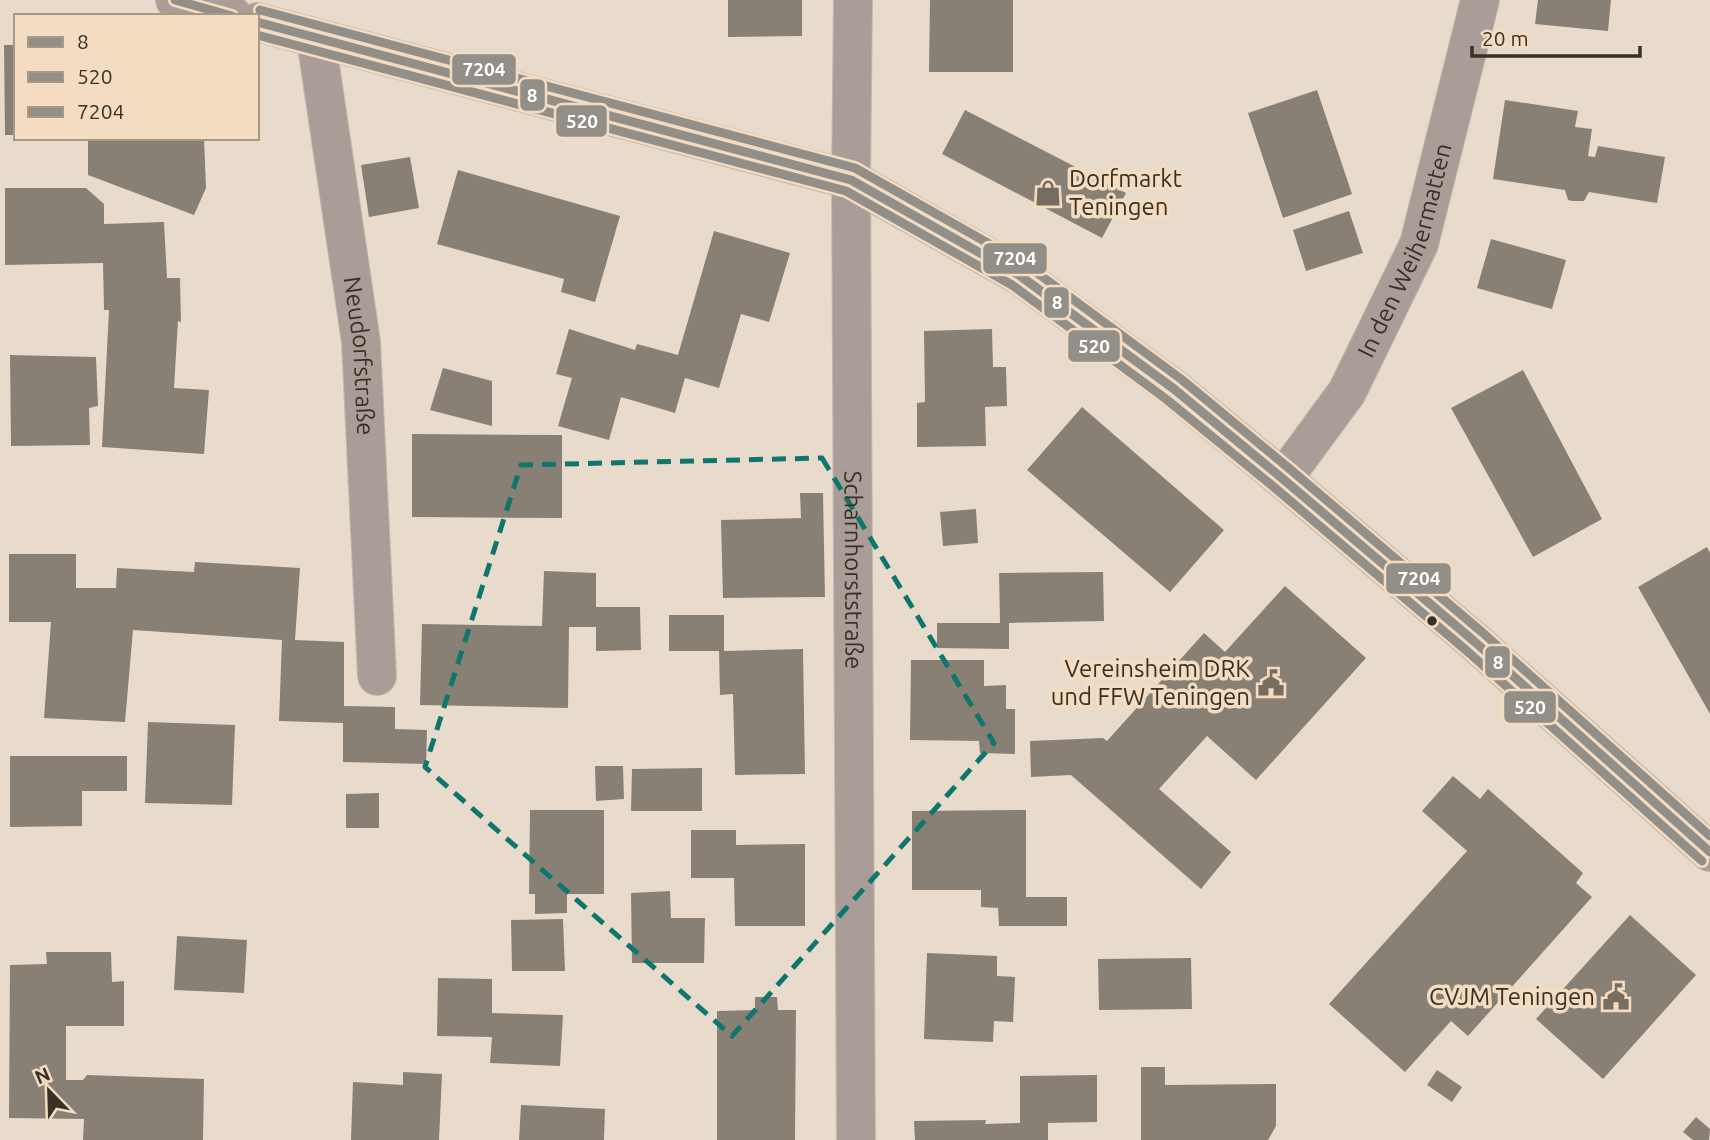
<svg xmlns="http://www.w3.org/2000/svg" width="1710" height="1140" viewBox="0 0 1710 1140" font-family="Ubuntu,sans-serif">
<rect width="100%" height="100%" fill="#e8dbcc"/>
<path fill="#898075" d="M728,0H802V36L728,37Z
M930,0H1013V72H929Z
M1538,0H1611L1608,31L1535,24Z
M4,45H16V135H5Z
M1317,90L1352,194L1283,218L1248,113Z
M1505,100L1578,111L1575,127L1592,129L1588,156L1595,157L1598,146L1665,157L1657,203L1589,192L1584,201H1572L1568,200L1565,190L1493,179Z
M965,110L1126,193L1102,238L942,154Z
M88,138H204L206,188L194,215L88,175Z
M410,157L419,208L369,217L361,165Z
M458,170L620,216L595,302L561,292L564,279L437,244Z
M5,188H86L104,204V224L164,222L167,278H180L181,322L178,321L174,388L209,390L204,454L102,447L109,310H104L103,263L5,265Z
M1349,211L1363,253L1306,271L1293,230Z
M714,231L790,253L769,322L741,314L719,388L685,378L675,413L621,397L609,440L558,426L572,378L556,374L569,329L635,350L637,344L678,355Z
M1491,239L1566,260L1552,309L1477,288Z
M992,329L993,367H1006L1007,406L985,407L986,446L917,447V403L925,402L924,331Z
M10,355L96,357L98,406L89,408L90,445L11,446Z
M443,368L492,381V426L430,410Z
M1523,370L1602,519L1533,557L1451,408Z
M1082,407L1224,530L1170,592L1027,470Z
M412,434L562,435V518L412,517Z
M800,493H823L825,597L723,598L721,520L801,518Z
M976,509L978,543L943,546L940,512Z
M1707,547L1710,553V714L1638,587Z
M9,554H76V588H116L117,568L194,572L195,562L300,568L295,640L344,642V706L395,707V729L427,730L426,764L343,762V723L279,721L282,640L133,630L125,722L44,718L51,622H9Z
M544,571L596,573V607H640L641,650L596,651V627H569L568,708L420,705L422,624L542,626Z
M1103,572L1104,621L1009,623V649L937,648V623H1000L999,573Z
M1285,586L1366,658L1256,780L1207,736L1159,789L1231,852L1201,889L1071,775L1031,777L1030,741L1103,738L1107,741L1204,633L1225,652Z
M669,615H724V651L803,649L805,774L735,775L733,694L720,695L719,651H669Z
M911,660H984V686L1006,685V709H1015V754L980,753L979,741L910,740Z
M148,722L235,725L232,805L145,803Z
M10,756H127V791H82V826L10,827Z
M595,766H623L624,799L596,801Z
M702,768V811H631L632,769Z
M1453,776L1480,799L1488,789L1583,873L1576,883L1592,897L1468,1036L1451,1021L1405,1072L1329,1004L1467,851L1422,811Z
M379,793V828H346V794Z
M530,810H604V894H567V913L535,914V894H529Z
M1026,810V897H1067V926H999L998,908L981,907V890H912V811Z
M691,830H736V845L805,844V926H735L734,878H691Z
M670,891L671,918H705L704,963H632L631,893Z
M1630,915L1696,975L1603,1079L1536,1019Z
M563,919L565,971H512L511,920Z
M177,936L247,940L244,993L174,990Z
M46,952H111L112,982L124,981V1026H66V1080H83L87,1075L204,1079L203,1140H83L84,1119L9,1118L10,965L47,964Z
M927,953L997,956V976L1015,977L1013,1022L994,1021L993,1042L924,1039Z
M1191,958L1192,1009L1099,1010L1098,959Z
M438,978L492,979V1013L563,1015L560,1066L490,1063L492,1037L437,1036Z
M755,997H777L778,1010H796L795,1140H717V1011L755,1010Z
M1141,1067H1165V1085L1276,1084V1126L1268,1140H1141Z
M1437,1070L1462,1087L1452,1102L1427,1085Z
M403,1072L442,1074L439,1140H351L353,1082L403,1085Z
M1097,1075V1122L1048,1123V1140H915L914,1121L986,1120L985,1124L1020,1123V1076Z
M521,1105L605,1109L604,1140H519Z
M1696,1117L1710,1129L1709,1140H1693L1683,1132Z"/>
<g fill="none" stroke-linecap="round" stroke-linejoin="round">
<g stroke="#c3b9ad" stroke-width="40">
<g id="minor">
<path d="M175,0L233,16"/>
<path id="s1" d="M853,0L851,180L856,1140"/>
<path d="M257,22L851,180L1019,275L1174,389L1283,479L1475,642L1710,852"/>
<path id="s2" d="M316,39L361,342L377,676"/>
<path id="s3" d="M1283,479L1347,392L1419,244L1480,0"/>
</g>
</g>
<use href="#minor" stroke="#aa9d97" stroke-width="38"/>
<g stroke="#f3dcc1" stroke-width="14">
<path id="bus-1" d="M175,0L232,16
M257,22L851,180L1019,275L1174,389L1283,479L1475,642L1710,852"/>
</g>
<g stroke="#f3dcc1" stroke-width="14">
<path id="bus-2" d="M257,35L846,191L1012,285L1166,399L1275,488L1467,651L1702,861"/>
</g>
<g stroke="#f3dcc1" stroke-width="14">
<path id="bus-3" d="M260,10L855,168L1025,264L1181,379L1291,470L1483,633L1710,836"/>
</g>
<use href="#bus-1" stroke="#928e88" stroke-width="9"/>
<use href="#bus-2" stroke="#928e88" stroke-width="9"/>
<use href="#bus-3" stroke="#928e88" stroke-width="9"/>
</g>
<path fill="none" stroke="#0f766e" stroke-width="5" stroke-dasharray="14 9" stroke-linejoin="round" d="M822,458L994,743L732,1036L425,767L521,465Z"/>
<defs>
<g id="shop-bare" transform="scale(2.1)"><path d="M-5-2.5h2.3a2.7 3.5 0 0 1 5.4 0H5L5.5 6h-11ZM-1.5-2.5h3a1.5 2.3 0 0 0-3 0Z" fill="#766c60" stroke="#f3dcc1" stroke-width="2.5" paint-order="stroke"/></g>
<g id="civic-bare" transform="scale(2.1)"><path d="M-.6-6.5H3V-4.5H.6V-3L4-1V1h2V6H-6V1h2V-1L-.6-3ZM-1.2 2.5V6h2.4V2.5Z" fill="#766c60" stroke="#f3dcc1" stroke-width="2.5" paint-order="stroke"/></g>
</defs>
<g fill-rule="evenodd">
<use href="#shop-bare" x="1048" y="193"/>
<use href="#civic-bare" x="1271" y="683"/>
<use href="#civic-bare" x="1616" y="997"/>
</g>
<circle fill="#393126" stroke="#f3dcc1" stroke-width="2.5" cx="1432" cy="621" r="6"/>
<g text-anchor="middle" stroke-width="7" stroke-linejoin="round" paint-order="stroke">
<g font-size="24" fill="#393126" stroke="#f3dcc1" text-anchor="end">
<text x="1069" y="187" text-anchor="start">Dorfmarkt<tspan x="1069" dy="28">Teningen</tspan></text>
<text x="1250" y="677">Vereinsheim DRK<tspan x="1250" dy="28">und FFW Teningen</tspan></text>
<text x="1595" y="1005">CVJM Teningen</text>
</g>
<g font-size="24" fill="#393126" stroke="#f3dcc1">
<text dy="8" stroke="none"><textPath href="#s3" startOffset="262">In den Weihermatten</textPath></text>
<text dy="8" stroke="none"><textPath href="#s2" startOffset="320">Neudorfstraße</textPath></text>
<text dy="8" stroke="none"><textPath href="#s1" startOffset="570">Scharnhorststraße</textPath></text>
</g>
</g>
<g stroke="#f3dcc1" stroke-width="2.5">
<rect x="451" y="53" width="66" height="33" rx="7" fill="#928e88"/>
<rect x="519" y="78" width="27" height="34" rx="7" fill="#928e88"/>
<rect x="555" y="104" width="53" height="34" rx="7" fill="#928e88"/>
<rect x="982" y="242" width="66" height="33" rx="7" fill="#928e88"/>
<rect x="1043" y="286" width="27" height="33" rx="7" fill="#928e88"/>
<rect x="1067" y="329" width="54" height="34" rx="7" fill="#928e88"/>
<rect x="1385" y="562" width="67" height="33" rx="7" fill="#928e88"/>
<rect x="1484" y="645" width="27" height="34" rx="7" fill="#928e88"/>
<rect x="1503" y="690" width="54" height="34" rx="7" fill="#928e88"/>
</g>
<g font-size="19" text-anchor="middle" font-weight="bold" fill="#fff">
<text x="484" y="76">7204</text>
<text x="532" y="102">8</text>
<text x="582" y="128">520</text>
<text x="1015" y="265">7204</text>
<text x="1057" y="309">8</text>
<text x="1094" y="353">520</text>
<text x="1419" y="585">7204</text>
<text x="1498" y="669">8</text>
<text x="1530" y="714">520</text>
</g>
<rect x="14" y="14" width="245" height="126" fill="#f3dcc1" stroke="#a99883" stroke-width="2"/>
<rect x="28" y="37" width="35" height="10" fill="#928e88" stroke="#a99883" stroke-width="2"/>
<text x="77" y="49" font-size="21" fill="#393126">8</text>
<rect x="28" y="72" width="35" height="10" fill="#928e88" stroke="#a99883" stroke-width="2"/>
<text x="77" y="84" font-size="21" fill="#393126">520</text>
<rect x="28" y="107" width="35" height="10" fill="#928e88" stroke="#a99883" stroke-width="2"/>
<text x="77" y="119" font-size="21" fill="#393126">7204</text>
<g transform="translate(49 1091) rotate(337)" stroke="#f3dcc1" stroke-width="5" paint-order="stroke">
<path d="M0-5L12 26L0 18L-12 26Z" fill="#393126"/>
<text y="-10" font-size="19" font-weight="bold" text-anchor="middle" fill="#393126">N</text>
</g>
<path d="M1472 46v10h168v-10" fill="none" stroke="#393126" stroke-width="3.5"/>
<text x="1482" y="46" font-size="21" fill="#393126" stroke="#f3dcc1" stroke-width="5" paint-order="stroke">20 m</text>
</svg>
